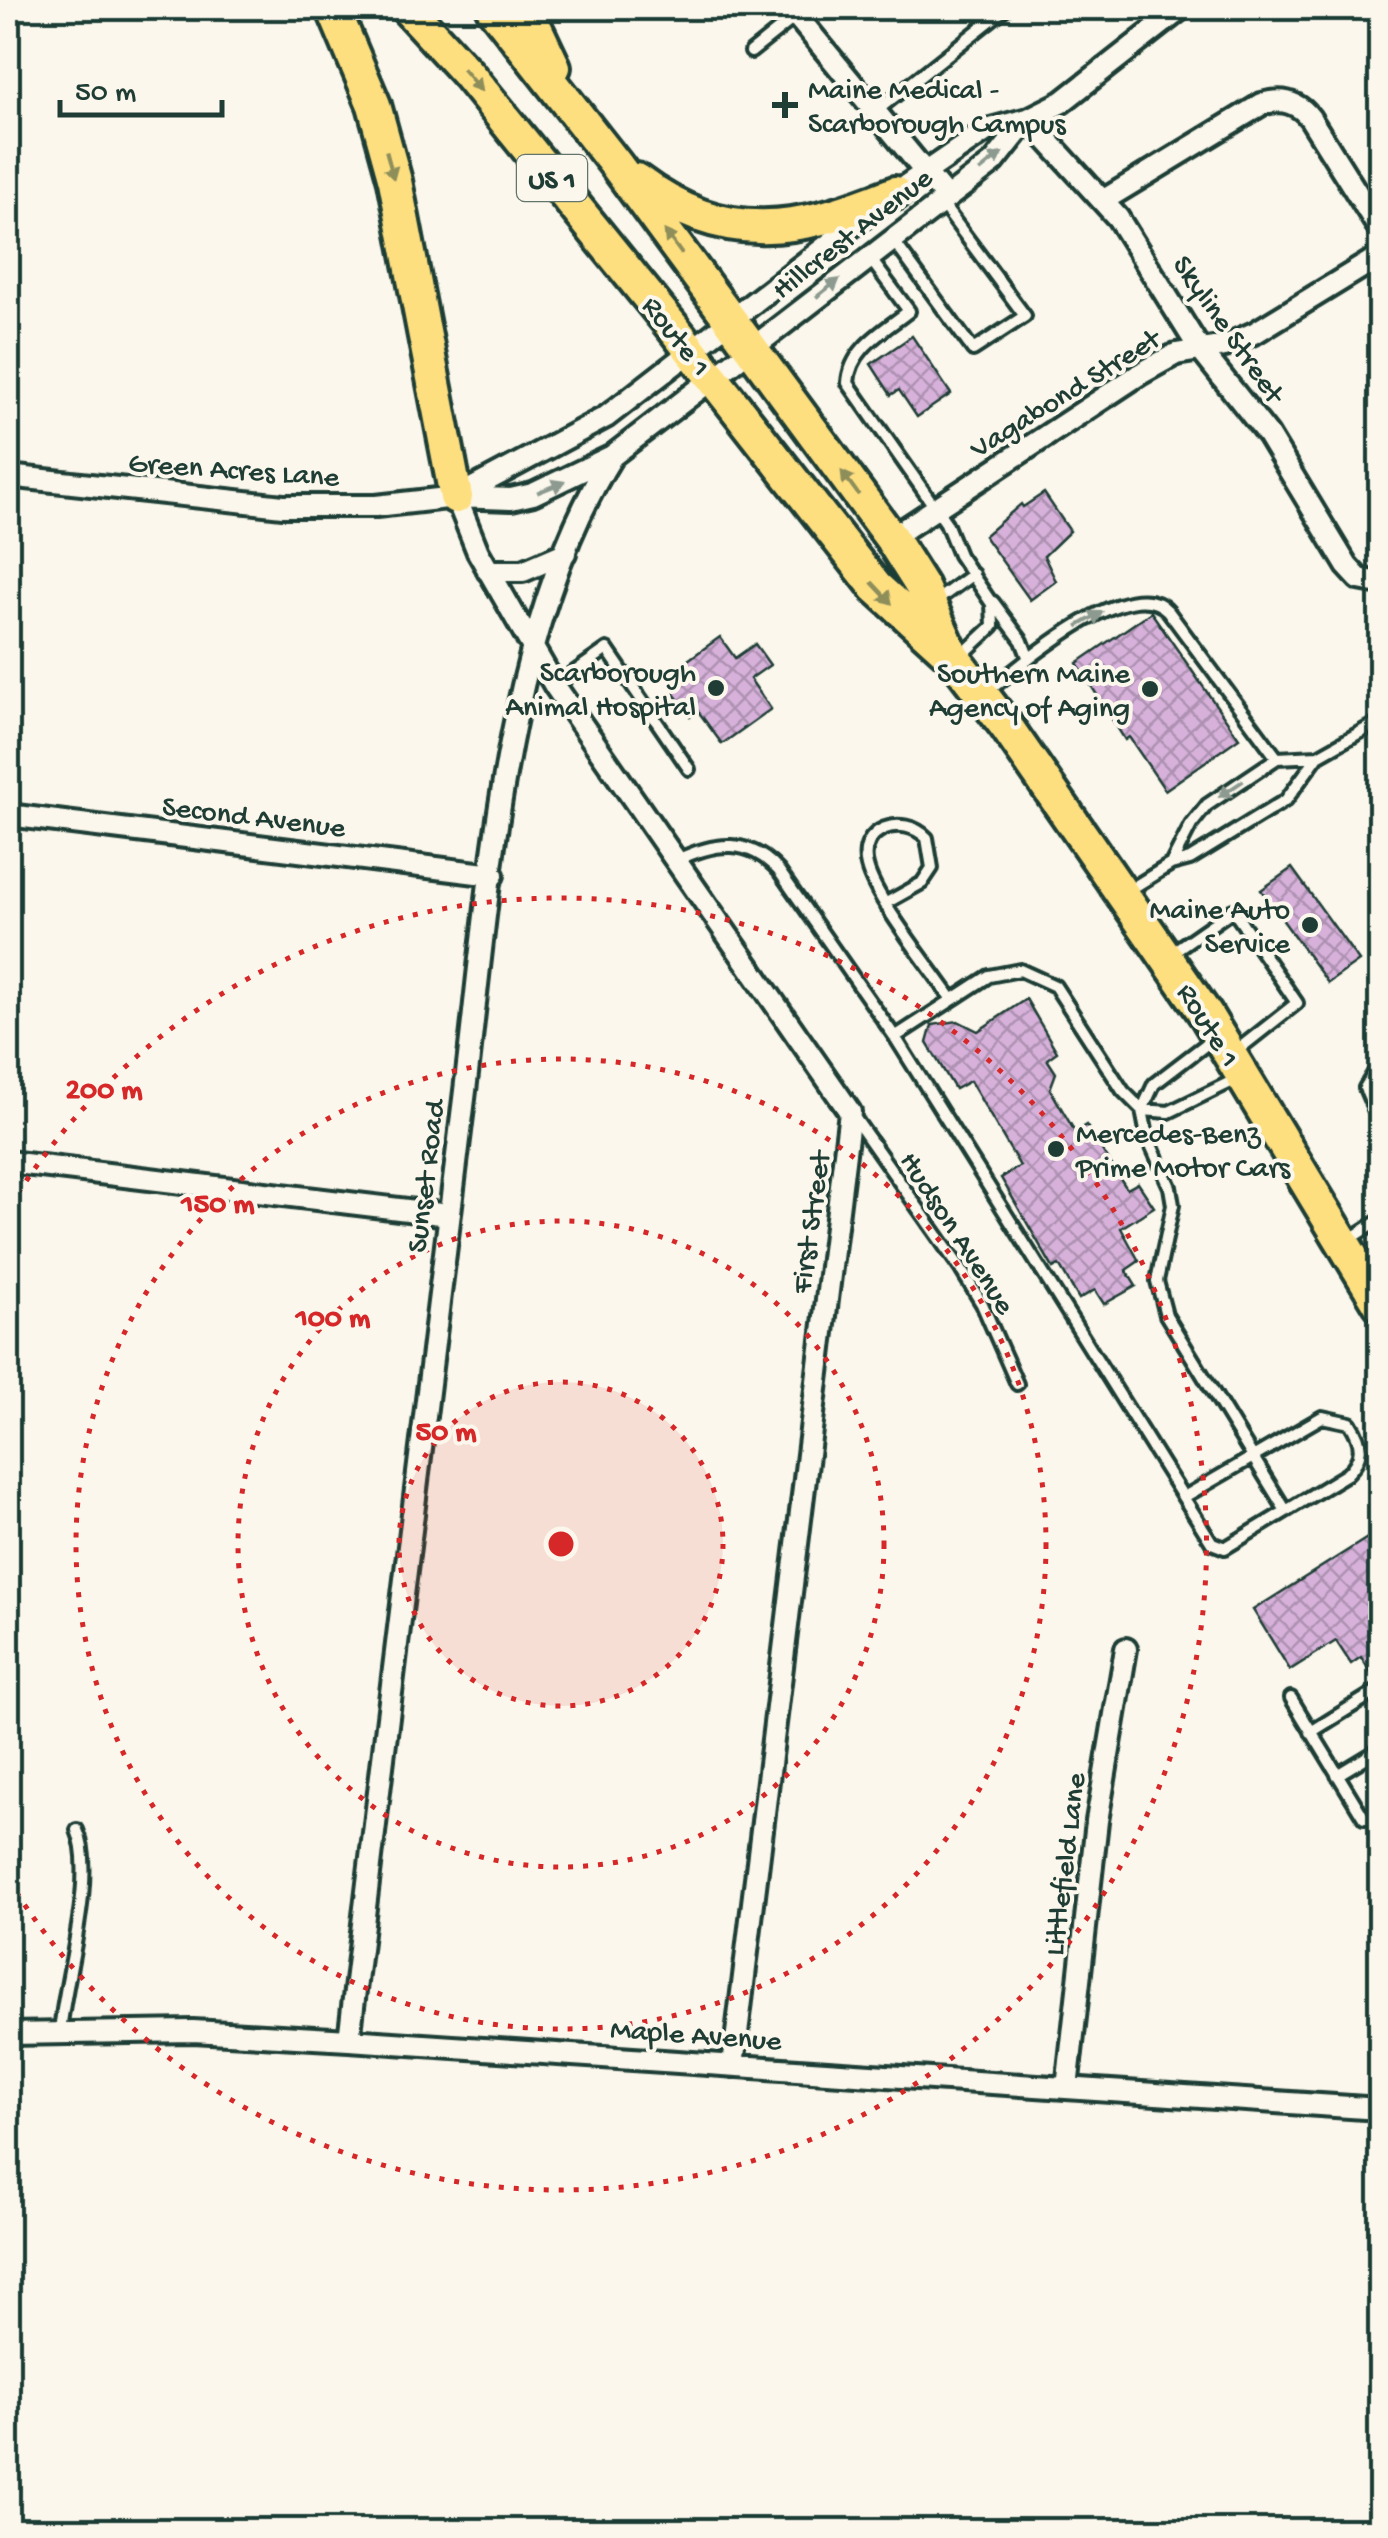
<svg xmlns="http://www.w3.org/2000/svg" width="1388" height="2538" viewBox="0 0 1388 2538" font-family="'Gochi Hand',sans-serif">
<defs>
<pattern id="building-cross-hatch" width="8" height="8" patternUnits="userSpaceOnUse" patternTransform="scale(2.5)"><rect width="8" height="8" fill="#d7b1da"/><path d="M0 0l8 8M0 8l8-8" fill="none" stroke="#ae91b2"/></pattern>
</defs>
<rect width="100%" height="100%" fill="#fbf7ec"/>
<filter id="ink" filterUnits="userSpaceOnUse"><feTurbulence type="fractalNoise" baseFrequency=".01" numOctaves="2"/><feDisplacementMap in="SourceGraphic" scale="20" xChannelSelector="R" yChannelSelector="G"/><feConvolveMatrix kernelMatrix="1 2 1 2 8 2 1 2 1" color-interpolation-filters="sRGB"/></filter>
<g filter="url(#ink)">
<path fill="url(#building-cross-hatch)" stroke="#1f3d34" stroke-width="2.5" d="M912,336L951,394L917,417L899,390L891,395L871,364Z
M1044,493L1070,531L1044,556L1056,581L1030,600L984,536L1021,504L1023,507Z
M1151,612L1239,738L1165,790L1129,737L1125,740L1077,663Z
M720,637L735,658L755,644L770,665L750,679L771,709L722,744L698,711L690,717L672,691L687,673L681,665Z
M1292,868L1359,961L1328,983L1261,890Z
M1026,999L1057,1052L1047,1059L1056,1073L1050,1089L1075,1132L1086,1125L1127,1189L1138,1183L1154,1207L1121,1228L1139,1261L1126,1270L1136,1286L1104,1304L1095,1290L1079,1299L1059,1265L1053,1268L1001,1178L1020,1166L970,1081L955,1089L927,1043L932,1025L958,1021L978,1031Z
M1380,1530V1680L1376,1681L1361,1657L1351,1664L1336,1641L1290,1670L1253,1610Z"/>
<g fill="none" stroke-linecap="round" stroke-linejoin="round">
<g stroke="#1f3d34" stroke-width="18">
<path id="lane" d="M751,52L796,16
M876,111L1006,8
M893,240L973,350L1025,316L939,200
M869,257L909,311C884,331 850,348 848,383L946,523L959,555L992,604L993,626L961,656
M936,601L973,574
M993,602L1022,641L1029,659
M556,685L607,649L689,769
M987,692C1020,666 1130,569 1168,611L1277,758
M677,860C715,842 749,837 779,871L895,1037L1212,1543L1225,1548L1347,1474C1364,1457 1363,1443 1350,1423L1322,1417L1184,1497
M1171,864L1190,859L1286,800L1318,756L1380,721
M1126,892L1171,864L1191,825L1207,805L1277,758L1318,756
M888,902L922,883L932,868L927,838C903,813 857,828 867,866C875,899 930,967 951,998
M1171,953L1233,910L1297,1003L1235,1052
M895,1037L989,976L1020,970L1055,986L1123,1091L1142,1110L1147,1136L1170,1187L1173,1205L1157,1281L1166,1315L1286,1511
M1213,1039L1154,1084L1142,1110L1169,1112L1239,1078
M1380,1063L1365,1088L1380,1123
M851,1113L960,1268L982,1304L1017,1384
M1347,1241L1380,1220
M1291,1698L1364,1818H1380
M1311,1732L1380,1689
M1337,1775L1380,1749
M60,2032C65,1977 97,1875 77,1830"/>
</g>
<g stroke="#1f3d34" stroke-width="28">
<path id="street" d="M790,8L945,196
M1028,119L1118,218L1199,348L1268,435L1347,566L1359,579L1380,583
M1104,200L1262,104C1282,98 1298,102 1310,118L1380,230
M8,476L283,506H376L456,497L511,499L533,494L612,456L994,162L1028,119
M456,497L478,552L555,686L850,1112L733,2066
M456,497L606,417L895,193L987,130L1028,119L1062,102L1182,8
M891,538L1140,374L1176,354L1225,346L1256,332L1380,256
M488,571H523L565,553
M8,815L493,875
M8,1162L449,1215
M8,2034L193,2031L349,2040L1380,2109
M349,2040C387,1729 423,1418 463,1107C489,902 501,634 612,456
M1067,2088L1097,1821L1126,1649"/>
</g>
<g stroke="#1f3d34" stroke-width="40">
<path id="primary" d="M333,8L374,105L395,181L456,497
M407,8L467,73L675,330L876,587L953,657L1006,726L1206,1015L1380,1304
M493,8L617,166L891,538L922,587L953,657
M526,8L554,67
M636,180C725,247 799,232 895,193"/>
</g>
<use href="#lane" stroke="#fbf7ec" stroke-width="10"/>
<use href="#street" stroke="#fbf7ec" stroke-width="20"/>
<use href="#primary" stroke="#fedf80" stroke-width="32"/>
</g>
<defs><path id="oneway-solid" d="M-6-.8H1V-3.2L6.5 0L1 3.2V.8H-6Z" transform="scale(2.5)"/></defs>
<g fill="#8e8e5a">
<use href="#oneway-solid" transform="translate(472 80) rotate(50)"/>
<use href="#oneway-solid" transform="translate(390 165) rotate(75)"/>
<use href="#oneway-solid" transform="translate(673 242) rotate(-126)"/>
<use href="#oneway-solid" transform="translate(850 483) rotate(-126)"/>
<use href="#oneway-solid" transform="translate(882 593) rotate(47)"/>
</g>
<g fill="#8d9a90">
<use href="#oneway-solid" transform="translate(991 162) rotate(-39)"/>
<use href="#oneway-solid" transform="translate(828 288) rotate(-38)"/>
<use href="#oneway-solid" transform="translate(551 487) rotate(-22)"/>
<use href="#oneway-solid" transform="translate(1090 619) rotate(-30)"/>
<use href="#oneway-solid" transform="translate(1231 789) rotate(146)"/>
</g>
</g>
<circle cx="561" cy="1544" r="162" fill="#d62828" fill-opacity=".12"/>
<g fill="none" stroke="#d62828" stroke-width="5" stroke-dasharray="5 10">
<circle cx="561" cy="1544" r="162"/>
<circle cx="561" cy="1544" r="323"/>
<circle cx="561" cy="1544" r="485"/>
<path d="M10 1206A646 646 0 1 1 10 1882"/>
</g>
<g fill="#1f3d34" stroke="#fbf7ec" stroke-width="4">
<path d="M780 90h10v10h10v10h-10v10h-10v-10h-10v-10h10z"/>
<circle cx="716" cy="688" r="10"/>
<circle cx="1150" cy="689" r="10"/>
<circle cx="1310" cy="925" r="10"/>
<circle cx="1056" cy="1149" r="10"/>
</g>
<g text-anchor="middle" stroke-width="8" stroke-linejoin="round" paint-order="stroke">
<rect fill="#fbf7ec" stroke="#61756b" stroke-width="2.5" x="517" y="155" width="70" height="46" rx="8"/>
<g font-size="28" font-weight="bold" fill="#1f3d34">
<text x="552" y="188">US 1</text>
</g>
<g font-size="30" fill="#1f3d34" stroke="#fbf7ec" text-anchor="end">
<text x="808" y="98" text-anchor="start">Maine Medical -<tspan x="808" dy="34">Scarborough Campus</tspan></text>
<text x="696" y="681">Scarborough<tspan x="696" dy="34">Animal Hospital</tspan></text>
<text x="1130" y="682">Southern Maine<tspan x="1130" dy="34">Agency of Aging</tspan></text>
<text x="1290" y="918">Maine Auto<tspan x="1290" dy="34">Service</tspan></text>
<text x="1076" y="1142" text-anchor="start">Mercedes-Benz<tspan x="1076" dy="34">Prime Motor Cars</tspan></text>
</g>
<g font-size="30" fill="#1f3d34" stroke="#fbf7ec">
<text transform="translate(851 232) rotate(-38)" y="10">Hillcrest Avenue</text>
<text transform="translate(1230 328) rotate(55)" y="10">Skyline Street</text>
<text transform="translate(678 335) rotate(52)" y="10">Route 1</text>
<text transform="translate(1064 392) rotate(-32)" y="10">Vagabond Street</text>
<text transform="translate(234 468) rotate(4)" y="10">Green Acres Lane</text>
<text transform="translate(254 815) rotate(7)" y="10">Second Avenue</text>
<text transform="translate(1210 1024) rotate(58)" y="10">Route 1</text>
<text transform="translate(424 1176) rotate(-83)" y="10">Sunset Road</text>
<text transform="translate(809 1222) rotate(-82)" y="10">First Street</text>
<text transform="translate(959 1232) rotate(57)" y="10">Hudson Avenue</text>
<text transform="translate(1063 1864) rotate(-83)" y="10">Littlefield Lane</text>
<text transform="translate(696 2033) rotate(4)" y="10">Maple Avenue</text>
</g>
</g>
<circle cx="561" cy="1544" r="15" fill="#d62828" stroke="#fbf7ec" stroke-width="5"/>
<g font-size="30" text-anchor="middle" font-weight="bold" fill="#d62828" stroke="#fbf7ec" stroke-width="8" stroke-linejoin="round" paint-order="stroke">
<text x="104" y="1098">200 m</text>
<text x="218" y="1212">150 m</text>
<text x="333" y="1326">100 m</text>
<text x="446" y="1440">50 m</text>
</g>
<rect width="1388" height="2538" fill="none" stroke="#fbf7ec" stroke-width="40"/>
<rect x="20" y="20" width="1348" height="2498" fill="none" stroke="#1f3d34" stroke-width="4" filter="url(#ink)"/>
<path d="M60 100v15h162v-15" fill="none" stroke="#1f3d34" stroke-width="5"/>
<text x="75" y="100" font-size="30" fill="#1f3d34" stroke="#fbf7ec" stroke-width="8" paint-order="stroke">50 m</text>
</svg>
